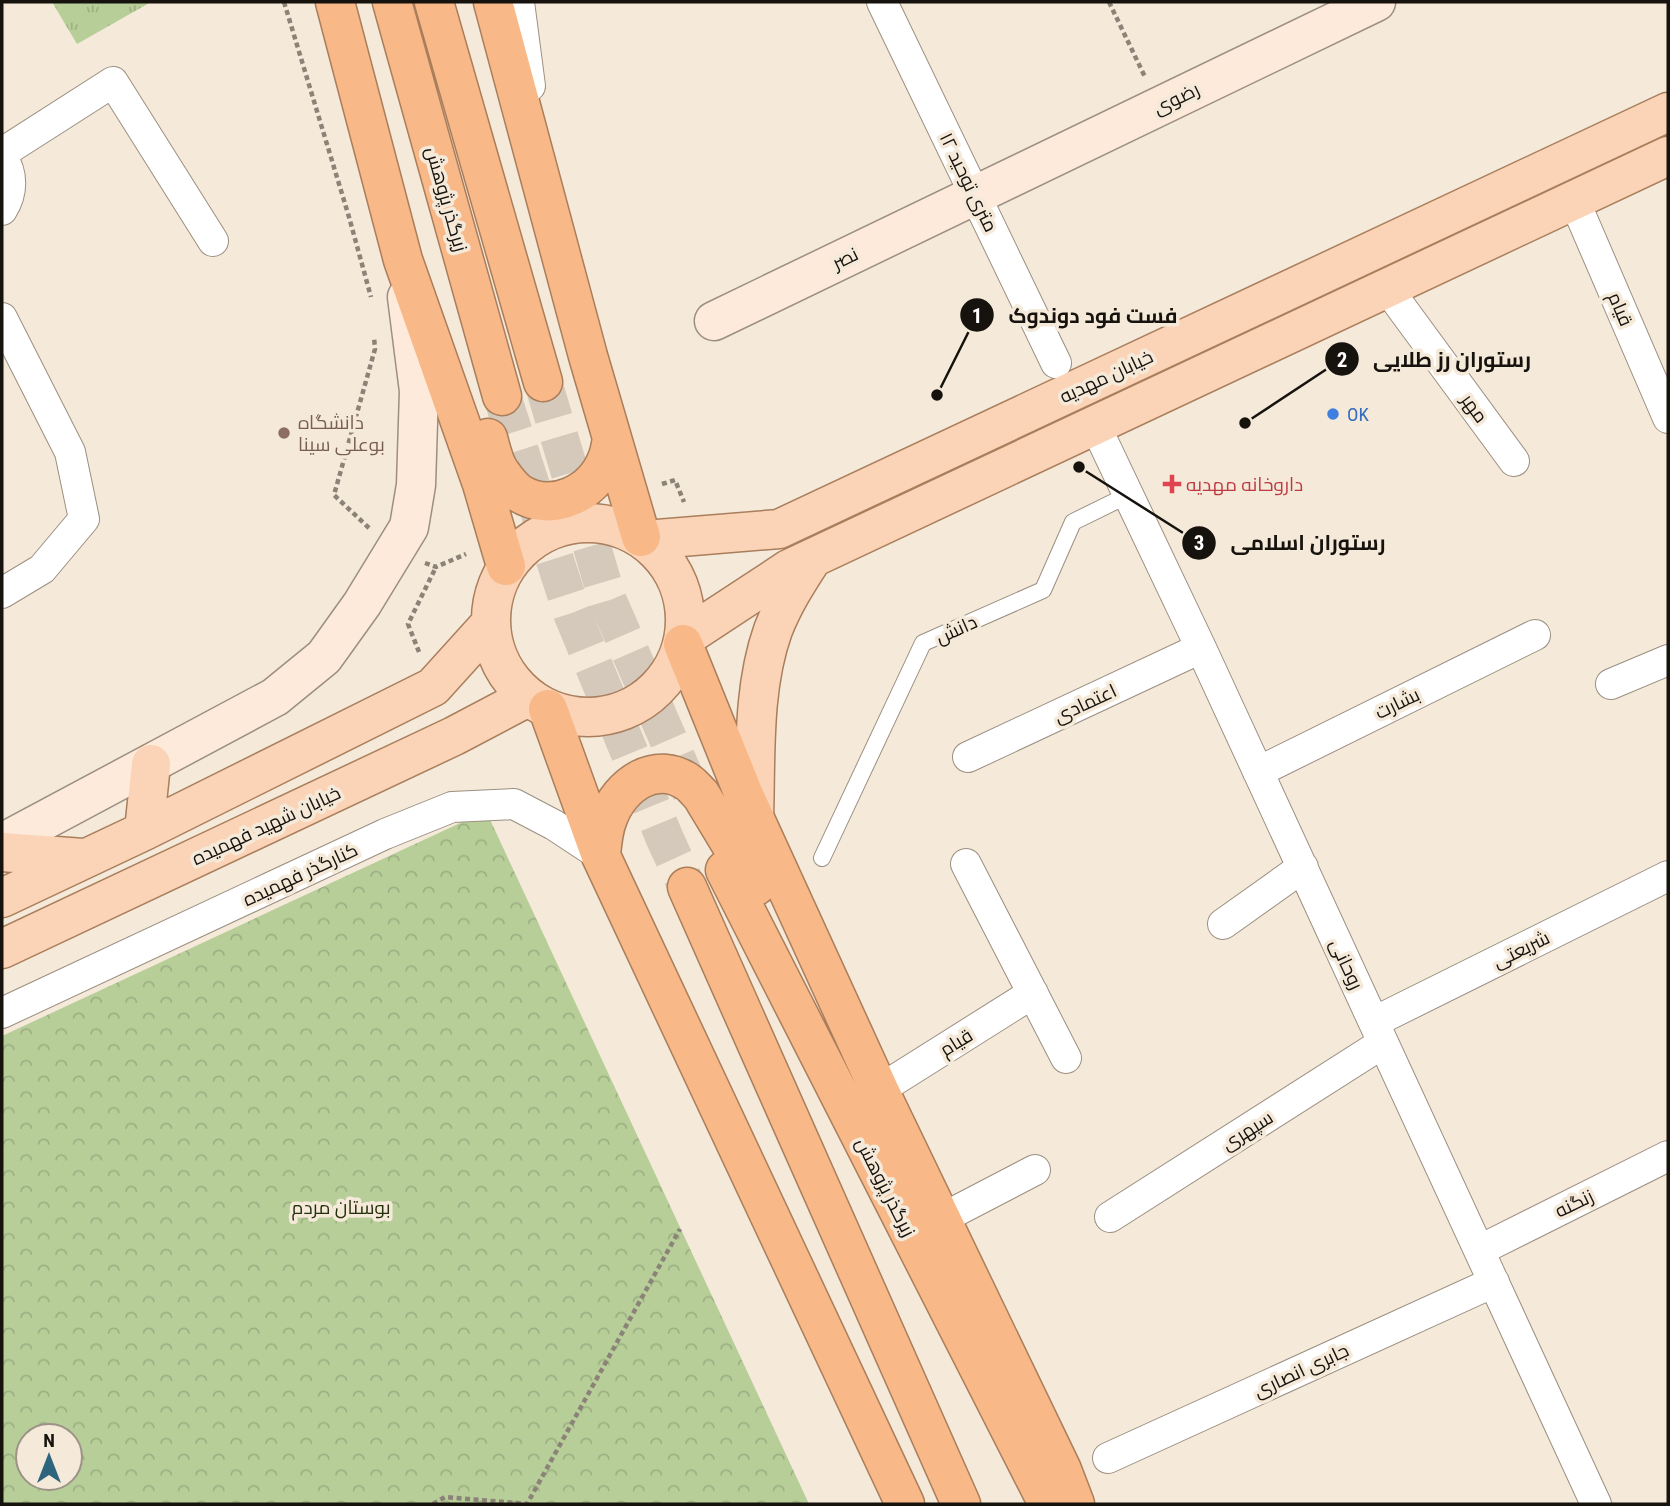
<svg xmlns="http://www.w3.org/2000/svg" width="1670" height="1506" viewBox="0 0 1670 1506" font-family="'Roboto Condensed',Cairo,sans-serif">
<defs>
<pattern id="grass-tufts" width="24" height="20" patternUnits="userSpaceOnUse" patternTransform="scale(1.75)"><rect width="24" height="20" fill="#b7ce99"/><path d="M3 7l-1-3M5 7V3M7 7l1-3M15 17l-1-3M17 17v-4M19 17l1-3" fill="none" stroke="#9db083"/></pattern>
<pattern id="park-crowns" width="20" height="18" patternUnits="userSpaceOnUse" patternTransform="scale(1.75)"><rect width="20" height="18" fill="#b7ce99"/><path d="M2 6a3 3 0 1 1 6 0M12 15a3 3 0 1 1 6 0" fill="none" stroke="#9db083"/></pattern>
</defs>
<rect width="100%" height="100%" fill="#f5e9d9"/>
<path fill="url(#grass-tufts)" d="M52,2H151L77,44Z"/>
<path fill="url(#park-crowns)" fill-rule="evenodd" d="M486,811L809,1504H2V1036ZM28,1436H70V1478H28Z"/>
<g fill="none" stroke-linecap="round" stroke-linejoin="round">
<path stroke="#d4c9ba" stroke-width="38" stroke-dasharray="38 19" stroke-linecap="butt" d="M543,382L608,601L696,803
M502,396L572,613L665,839L687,887"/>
<g stroke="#9b8f81" stroke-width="18">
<path id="lane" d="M822,858L923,643L1043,590L1073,522L1128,495"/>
</g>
<g stroke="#9b8f81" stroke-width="32">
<path id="street" d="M519,2L530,86
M882,2L1056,363
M2,153L113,82L213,241
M2,157C13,174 13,192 2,210
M1574,200L1668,418
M1387,288L1514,461
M2,318L70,452L84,519L42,569L2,593
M1095,425L1201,648L1596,1504
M1611,684L1668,660
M968,757L1201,648
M1258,772L1535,635
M966,864L1066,1058
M1223,924L1303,867
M2,1013L385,834L452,807L514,804L554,825L601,856
M1374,1022L1668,876
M879,1090L1033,993
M1110,1217L1383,1043
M941,1219L1035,1170
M1480,1250L1668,1156
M1108,1458L1494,1282"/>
</g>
<g stroke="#9b8f81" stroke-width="41">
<path id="secondary" d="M714,321L1376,2
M2,843L275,697L324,657L362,604L409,527L416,485L419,391L407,297"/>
</g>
<g stroke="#a97e5c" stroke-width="41">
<path id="primary" d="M491 620a97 97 0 1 1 194 0a97 97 0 1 1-194 0Z
M645,540L779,529L1668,112
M684,638L789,569L1668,156
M754,818C756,756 752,689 773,630C783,604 797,582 812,559
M144,831L151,764
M2,852L83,858
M2,898L144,831L433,687L490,624
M2,949L454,736L528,697"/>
</g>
<g stroke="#a97e5c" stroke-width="41">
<path id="highway" d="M335,2L403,260L482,484L506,566
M392,2L502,396
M434,2L543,382
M493,2L588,356L641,537
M488,438C491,449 494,464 501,473C506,480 513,489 519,493C552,514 594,493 607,459C610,452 611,444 612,438
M683,644L744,795L879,1090L1062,1470L1075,1504
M548,709L601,856L905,1504
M601,856C602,843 603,830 608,818C620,785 656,759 689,783C693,786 697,791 701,795L756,886
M725,870L1048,1504
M687,887L961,1504"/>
</g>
<path stroke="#8b8378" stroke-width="4.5" stroke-dasharray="5 3.5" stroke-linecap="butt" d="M284,2L349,217L371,297
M1109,2L1145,77
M662,484L675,480L684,502
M369,528L334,495L375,349L374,337
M425,563L436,567L466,554
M419,652L408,624L436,567
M433,1504L445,1497L527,1504L680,1229"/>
<use href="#lane" stroke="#fff" stroke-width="16"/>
<use href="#street" stroke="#fff" stroke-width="30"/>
<use href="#secondary" stroke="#fdeadb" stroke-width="38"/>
<use href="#primary" stroke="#fbd4b7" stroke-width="38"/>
<use href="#highway" stroke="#f8b887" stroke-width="38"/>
</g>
<circle fill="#3f7fe0" stroke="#f5e9d9" stroke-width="2.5" cx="1333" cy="414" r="7"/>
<circle fill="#8d6e63" stroke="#f5e9d9" stroke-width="2.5" cx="284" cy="433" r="7"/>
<path fill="#e0444e" stroke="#f5e9d9" stroke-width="2.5" d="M1168.5 473.5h7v7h7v7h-7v7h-7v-7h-7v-7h7z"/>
<g text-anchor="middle" stroke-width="7" stroke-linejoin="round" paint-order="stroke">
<g font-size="19" fill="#16120d" stroke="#f5e9d9">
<text transform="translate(1176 98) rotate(-26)" y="7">رضوی</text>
<text transform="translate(969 182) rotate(64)" y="7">۱۲ متری توحید</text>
<text transform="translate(447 199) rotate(74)" y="7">زیرگذر پژوهش</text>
<text transform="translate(845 258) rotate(-26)" y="7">نصر</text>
<text transform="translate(1621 309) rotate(67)" y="7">قیام</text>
<text transform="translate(1106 376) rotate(-25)" y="7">خیابان مهدیه</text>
<text transform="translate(1475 408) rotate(54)" y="7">مهر</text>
<text transform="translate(956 629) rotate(-24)" y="7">دانش</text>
<text transform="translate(1085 703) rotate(-25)" y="7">اعتمادی</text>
<text transform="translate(1397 703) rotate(-26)" y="7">بشارت</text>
<text transform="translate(266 825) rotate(-25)" y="7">خیابان شهید فهمیده</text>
<text transform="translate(300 874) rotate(-25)" y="7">کنارگذر فهمیده</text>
<text transform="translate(1521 949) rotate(-26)" y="7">شریعتی</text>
<text transform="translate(1347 964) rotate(65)" y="7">روحانی</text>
<text transform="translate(956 1042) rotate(-32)" y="7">قیام</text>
<text transform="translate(1247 1130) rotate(-32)" y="7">سپهری</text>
<text transform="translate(886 1187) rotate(63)" y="7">زیرگذر پژوهش</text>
<text transform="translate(1574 1203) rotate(-26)" y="7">زنگنه</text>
<text transform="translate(1301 1370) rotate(-25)" y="7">جابری انصاری</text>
</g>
<g font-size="19" fill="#366cbe" stroke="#f5e9d9" text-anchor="start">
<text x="1347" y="421">OK</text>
</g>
<g font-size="19" fill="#785e54" stroke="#f5e9d9" text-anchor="start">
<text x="298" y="429">دانشگاه<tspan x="298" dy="22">بوعلی سینا</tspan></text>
</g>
<g font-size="19" fill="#be3a42" stroke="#f5e9d9" text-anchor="start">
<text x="1186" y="491">داروخانه مهدیه</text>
</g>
<g font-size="19" fill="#24320b" stroke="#f5e9d9">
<text x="341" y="1214">بوستان مردم</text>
</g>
</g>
<path fill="none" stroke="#16120d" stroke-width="2.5" d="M937 395L977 315M1245 423L1342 359M1079 467L1199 543"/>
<g fill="#16120d" stroke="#f5e9d9" stroke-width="2.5">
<circle cx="937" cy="395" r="7"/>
<circle cx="1245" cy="423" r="7"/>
<circle cx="1079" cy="467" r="7"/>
<circle cx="977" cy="315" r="18"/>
<circle cx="1342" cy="359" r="18"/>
<circle cx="1199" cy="543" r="18"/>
</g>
<g font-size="21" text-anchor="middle" font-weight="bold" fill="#fff">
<text x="977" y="323">1</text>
<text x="1342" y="367">2</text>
<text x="1199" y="550">3</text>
</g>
<g font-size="21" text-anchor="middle" font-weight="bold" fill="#16120d" stroke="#f5e9d9" stroke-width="7" stroke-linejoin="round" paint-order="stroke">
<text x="1093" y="323">فست فود دوندوک</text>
<text x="1452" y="367">رستوران رز طلایی</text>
<text x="1308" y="550">رستوران اسلامی</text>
</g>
<rect width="1670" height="1506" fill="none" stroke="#16120d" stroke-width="7"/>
<g transform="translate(49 1457)"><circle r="33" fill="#f5e9d9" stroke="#9c9387" stroke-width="2"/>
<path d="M0-5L12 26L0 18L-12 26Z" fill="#2d657f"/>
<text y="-10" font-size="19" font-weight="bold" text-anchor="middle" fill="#16120d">N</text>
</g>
</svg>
